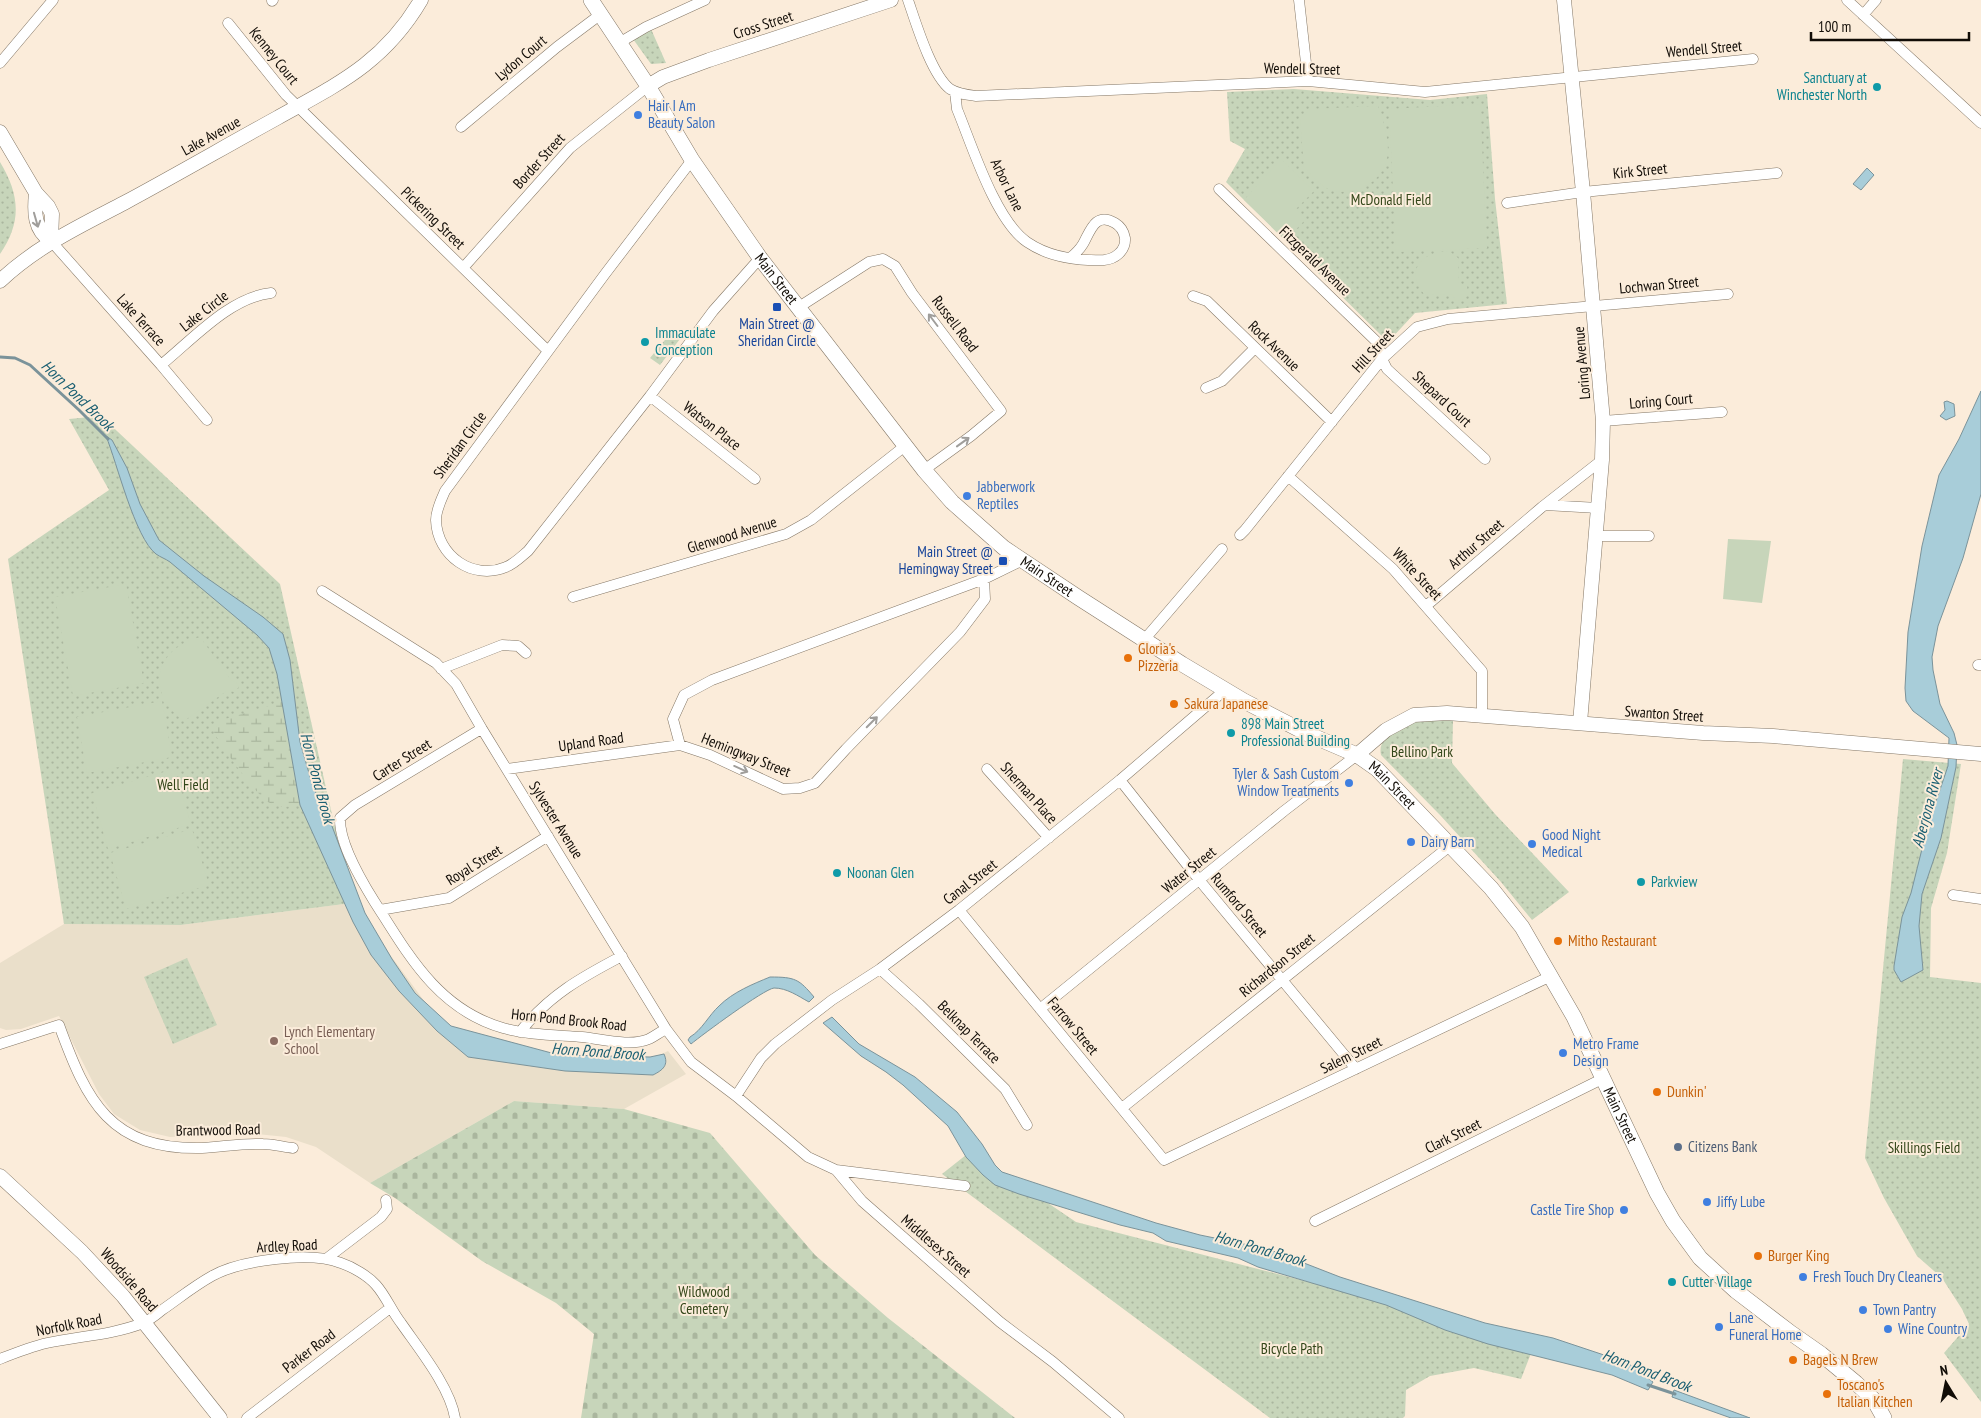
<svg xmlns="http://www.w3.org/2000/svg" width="1981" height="1418" viewBox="0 0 1981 1418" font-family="'PT Sans Narrow',sans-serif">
<defs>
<pattern id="grass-dots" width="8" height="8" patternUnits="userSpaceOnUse" patternTransform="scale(1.25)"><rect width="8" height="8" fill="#c7d5ba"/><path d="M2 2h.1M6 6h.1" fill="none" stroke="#aab69e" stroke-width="1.8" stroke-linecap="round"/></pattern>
<pattern id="wetland-marsh" width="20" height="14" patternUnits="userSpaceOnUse" patternTransform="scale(1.25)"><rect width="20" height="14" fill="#c7d5ba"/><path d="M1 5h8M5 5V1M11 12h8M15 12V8" fill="none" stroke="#aab69e"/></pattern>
<pattern id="cemetery-stones" width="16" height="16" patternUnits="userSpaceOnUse" patternTransform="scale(1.25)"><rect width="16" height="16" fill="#c7d5ba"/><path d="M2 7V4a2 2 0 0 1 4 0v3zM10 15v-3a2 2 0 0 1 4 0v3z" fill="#aab69e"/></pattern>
</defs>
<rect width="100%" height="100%" fill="#fbecda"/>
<path fill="#eadfca" d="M352,903L447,1032L522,1057L641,1064L668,1051L686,1074L624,1109L514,1101L370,1183L316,1147L286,1137L257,1134L170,1137L140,1130L114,1114L99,1094L59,1016L21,1029L6,1030L0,1028V963L64,924L181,925Z"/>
<path fill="url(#grass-dots)" d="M651,29L666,63L651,64L633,39Z
M1294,89L1430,100L1487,94L1495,199L1507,304L1415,313L1388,342L1244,200L1226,182L1245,149L1230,141L1227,92Z
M0,162C20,195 22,222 0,254Z
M674,329L683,335L660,365L650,358Z
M101,416L280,584L352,903L181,925L64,924L8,559L109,490L69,419Z
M1427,718L1453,720L1452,763L1495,814L1569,892L1532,920L1501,882L1440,815L1381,755C1376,733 1410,723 1427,718Z
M1903,759L1961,764L1947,853L1931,908L1930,977L1981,983V1402L1944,1353L1969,1324L1962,1309L1942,1278L1917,1256L1884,1198L1865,1158Z
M187,958L217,1025L173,1044L144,977Z
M971,1151L1076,1222L1413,1309L1537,1338L1521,1379L1474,1368L1430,1376L1406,1390L1405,1416L1403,1418H1270L942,1174Z"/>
<path fill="url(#wetland-marsh)" d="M282,702L300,805C289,807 281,808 270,803C258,798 220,745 214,732L217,725L222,720Z"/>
<path fill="url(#cemetery-stones)" d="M514,1101L624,1109L710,1133L815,1255L888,1318L1015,1418H581L594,1334L556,1303L482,1261L395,1198L370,1183Z"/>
<path fill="#c7d5ba" d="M1480,104L1487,248L1396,252L1389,109Z
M1378,106C1389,136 1398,169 1364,187C1355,192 1340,193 1330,190C1321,186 1311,174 1304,167L1300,120L1310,109Z
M1281,159L1314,191L1296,209L1306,219L1286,240L1244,200Z
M1449,251L1458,258L1459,283L1467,286L1468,295L1464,299L1456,301L1452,294L1425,295C1404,271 1421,252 1449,251Z
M1728,539L1771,541L1762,603L1723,599Z
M126,584L144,683L73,696L55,597Z
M200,637L231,680L236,682L239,687L234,692L228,690L184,721C145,693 154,649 200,637Z
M162,701L172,757L87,773L77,717Z
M174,769L191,824L108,849L92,793Z
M192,829L209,885L126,909L110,853Z"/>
<path fill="#a8cdd9" stroke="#7b939a" d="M1867,168L1874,175L1861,190L1853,184Z
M1981,391V494L1963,558L1938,626L1932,657L1933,670L1940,704L1954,733L1957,745L1956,767L1941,838L1922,894L1919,926L1923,970L1901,982L1894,970V966L1902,917L1911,893L1928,825L1948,766L1949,738L1913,711L1906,701L1905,688L1908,632L1922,546L1939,475L1959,439Z
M1947,401L1954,404L1955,416L1946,420L1940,416L1945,410L1944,402Z
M106,436L112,440L127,468L140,504L159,540L204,576L263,617L283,634L290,660L300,742L313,787L330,821L365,913L392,959L415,993L451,1026L559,1055L650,1057L664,1054C669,1065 663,1070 653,1075L565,1071L468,1057L437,1031L399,991L371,955L353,922L300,805L277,674L269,648L257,635L170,562C166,559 160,557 156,554C135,538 117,463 106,436Z
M770,977C795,977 799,979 814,997L809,1002C798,996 787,988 774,988C764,989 702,1035 691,1044L688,1040L690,1037C702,1030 709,1015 719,1006C733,992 753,984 770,977Z
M832,1017L859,1044L915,1077L957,1112L982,1144L995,1165L1002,1172L1156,1223L1200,1235L1268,1249L1340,1277L1485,1323L1553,1338L1628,1363L1653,1382L1648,1390L1612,1375L1488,1344L1445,1330L1386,1305L1258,1267L1238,1258L1166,1241L1153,1233L1120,1225L1019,1194L995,1185L983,1175L966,1157L948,1126L903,1085L886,1072L861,1056L823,1023Z
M1674,1390L1750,1418H1731L1672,1397Z"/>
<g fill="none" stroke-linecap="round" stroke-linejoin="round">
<path stroke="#7b939a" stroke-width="3" d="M0,357L15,358L30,365L79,410L108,439
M1648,1385L1675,1394"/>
<g stroke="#847766" stroke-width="11">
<path id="street" d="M908,0C916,23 931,74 950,89C958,94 967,95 976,96L1308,81L1425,92L1753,59
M1299,0L1308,81
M1847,0L1981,123
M272,1L273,0
M1863,15L1876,0
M228,23L286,95L548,351
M619,43L646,27L705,0
M0,63L53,0
M955,92L957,109C972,145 995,220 1027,242C1049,257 1078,261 1104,260C1115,259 1126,251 1125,238C1124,232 1120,226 1115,223C1095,211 1090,232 1083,244C1080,249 1075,254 1070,258
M461,127L557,47L601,14
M692,160L605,274L445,491C441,500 436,510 436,520C437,556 473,581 506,567C514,564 521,557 528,551L650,396L713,311L760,258
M1219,189L1378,343L1382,359L1387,369L1485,459
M1507,203L1583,192L1777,173
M51,241L161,365L207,420
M463,268L570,148L648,86
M1193,296L1207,301L1332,422
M799,307L869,262L883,259L895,266L912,293L1001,411L971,436L924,470
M161,365C192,340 230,297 271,293
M1206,388L1222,381L1254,349
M650,396L755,479
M1603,421L1722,412
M1288,476L1393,569L1482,671V716
M1545,505L1598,508
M1240,535L1245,530L1382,359L1417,327L1448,319L1728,294
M1596,536H1649
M322,591L436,663L456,684L482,729L666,1029L691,1062L736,1096L808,1157L836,1170L862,1201L1000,1322L1053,1362L1119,1418
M573,597L786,534L811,520L905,446
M1426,606L1542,507L1602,460
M1144,640L1222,549
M1978,665H1981
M441,669L502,645L518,646L526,653
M481,729L355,805L340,818C339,843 361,880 374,901C408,954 437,1009 503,1028C528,1035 555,1035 582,1037C602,1039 630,1047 649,1039C655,1036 660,1032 666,1029
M680,745L673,719L684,695L712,680L984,579L1023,560
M507,769L680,745L710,755L783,789L800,788L815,783L846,749L960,632L985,599L984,579
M987,769L1049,838
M1120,780L1200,881L1356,1069
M1953,895L1981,899
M380,910L449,898L548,836
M959,910L1164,1160L1551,976
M880,969L919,1004L1005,1089L1027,1125
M1040,1009L1284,811L1357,755
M520,1032C549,995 582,977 622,956
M0,1044L59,1025C87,1102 110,1150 202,1148C222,1147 242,1143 263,1144C273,1144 283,1147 293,1148
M736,1096L761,1058L775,1044L832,1000L880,969L959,910L1120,780L1225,690
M1122,1108L1451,845
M836,1170L965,1186
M1315,1221L1604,1078
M326,1259L381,1217L387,1209L386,1200
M0,1359C15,1353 30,1347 47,1343C79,1336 112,1335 143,1323C150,1320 156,1315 162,1310C178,1299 194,1286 212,1276C241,1260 310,1251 341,1263C353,1267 368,1276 376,1285C386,1296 392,1312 401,1323C419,1349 450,1387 455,1418
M247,1418L390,1308"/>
</g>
<g stroke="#847766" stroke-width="15">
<path id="secondary" d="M1564,0L1583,192L1603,421L1602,460L1580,723
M648,86L663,77L709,60L891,0
M0,132L36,193L48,206L52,214L51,241
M36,193C34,212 34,230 51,241
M0,281C37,246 80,226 124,203C176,175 226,146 277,118C338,84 384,63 421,0
M1357,755L1386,730L1414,715L1447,713L1703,733L1773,736L1981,754
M0,1176L82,1252L123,1296L220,1418"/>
</g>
<g stroke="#847766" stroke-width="16">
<g id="primary">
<path id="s1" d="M591,0L648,86L692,160L760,258L924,470L952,502L1004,548L1079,598L1182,664L1244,701L1308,734L1357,755L1377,769L1491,888L1522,927L1574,1017L1657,1193L1673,1221L1700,1258L1736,1291L1791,1333L1821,1354L1856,1383L1874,1400L1884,1418"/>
</g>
</g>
<use href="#street" stroke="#fff" stroke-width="10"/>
<use href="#secondary" stroke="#fff" stroke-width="14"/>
<use href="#primary" stroke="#fff" stroke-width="15"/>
</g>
<defs><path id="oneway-shaft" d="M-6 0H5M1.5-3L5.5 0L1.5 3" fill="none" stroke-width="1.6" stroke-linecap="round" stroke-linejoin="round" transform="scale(1.25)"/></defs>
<g stroke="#a09e9b">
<use href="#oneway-shaft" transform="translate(36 220) rotate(74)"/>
<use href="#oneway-shaft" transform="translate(933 320) rotate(-127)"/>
<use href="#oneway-shaft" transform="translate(963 442) rotate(-36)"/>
<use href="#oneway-shaft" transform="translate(872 722) rotate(-45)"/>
<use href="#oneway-shaft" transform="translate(741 769) rotate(24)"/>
</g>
<g fill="#0f9aa8" stroke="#fbecda" stroke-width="2">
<circle cx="1877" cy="87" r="5"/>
<circle cx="645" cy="342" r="5"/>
<circle cx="1231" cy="733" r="5"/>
<circle cx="837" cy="873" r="5"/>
<circle cx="1641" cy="882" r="5"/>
<circle cx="1672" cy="1282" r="5"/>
</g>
<g fill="#3f7fe0" stroke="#fbecda" stroke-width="2">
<circle cx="638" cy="115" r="5"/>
<circle cx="967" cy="496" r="5"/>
<circle cx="1349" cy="783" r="5"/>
<circle cx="1411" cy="842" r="5"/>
<circle cx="1532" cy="844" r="5"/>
<circle cx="1563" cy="1053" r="5"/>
<circle cx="1707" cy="1202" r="5"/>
<circle cx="1624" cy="1210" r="5"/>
<circle cx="1803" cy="1277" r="5"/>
<circle cx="1863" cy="1310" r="5"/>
<circle cx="1719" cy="1327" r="5"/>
<circle cx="1888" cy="1329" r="5"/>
</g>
<g fill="#1a4fb4" stroke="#fbecda" stroke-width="2">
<rect x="772" y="302" width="10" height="10" rx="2.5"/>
<rect x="998" y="556" width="10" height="10" rx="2.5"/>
</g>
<g fill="#e8710a" stroke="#fbecda" stroke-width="2">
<circle cx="1128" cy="658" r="5"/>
<circle cx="1174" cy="704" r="5"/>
<circle cx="1558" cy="941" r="5"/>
<circle cx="1657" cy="1092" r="5"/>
<circle cx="1758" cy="1256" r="5"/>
<circle cx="1793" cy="1360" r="5"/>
<circle cx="1827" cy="1394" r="5"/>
</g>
<circle fill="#8d6e63" stroke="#fbecda" stroke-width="2" cx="274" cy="1041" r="5"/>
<circle fill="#5c6f8a" stroke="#fbecda" stroke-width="2" cx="1678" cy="1147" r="5"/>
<g text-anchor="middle" stroke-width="4" stroke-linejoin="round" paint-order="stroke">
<g font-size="15" fill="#110c06" stroke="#fbecda">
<text transform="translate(763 25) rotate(-18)" y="5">Cross Street</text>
<text transform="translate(1704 49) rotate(-5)" y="5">Wendell Street</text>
<text transform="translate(274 56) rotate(51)" y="5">Kenney Court</text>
<text transform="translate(521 58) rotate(-40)" y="5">Lydon Court</text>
<text transform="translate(1302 69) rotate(1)" y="5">Wendell Street</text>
<text transform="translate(211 136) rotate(-29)" y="5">Lake Avenue</text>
<text transform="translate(539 161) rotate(-48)" y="5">Border Street</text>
<text transform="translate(1640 171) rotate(-6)" y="5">Kirk Street</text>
<text transform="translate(1007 185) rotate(64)" y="5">Arbor Lane</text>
<text transform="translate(433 218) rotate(44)" y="5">Pickering Street</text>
<text transform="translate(1315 261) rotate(44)" y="5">Fitzgerald Avenue</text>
<text dy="5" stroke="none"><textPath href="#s1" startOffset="335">Main Street</textPath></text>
<text transform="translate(1659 285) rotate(-5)" y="5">Lochwan Street</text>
<text transform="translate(204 311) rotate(-38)" y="5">Lake Circle</text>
<text transform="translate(141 320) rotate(48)" y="5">Lake Terrace</text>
<text transform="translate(955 324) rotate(53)" y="5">Russell Road</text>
<text transform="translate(1274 346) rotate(44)" y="5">Rock Avenue</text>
<text transform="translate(1373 351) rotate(-47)" y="5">Hill Street</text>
<text transform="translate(1582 363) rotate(-95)" y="5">Loring Avenue</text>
<text transform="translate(1442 399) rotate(43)" y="5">Shepard Court</text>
<text transform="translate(1661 401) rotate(-5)" y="5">Loring Court</text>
<text transform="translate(712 426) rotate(38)" y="5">Watson Place</text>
<text transform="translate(460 445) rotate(-54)" y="5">Sheridan Circle</text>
<text transform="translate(732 535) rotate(-17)" y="5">Glenwood Avenue</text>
<text transform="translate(1476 544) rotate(-41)" y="5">Arthur Street</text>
<text transform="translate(1417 574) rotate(47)" y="5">White Street</text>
<text dy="5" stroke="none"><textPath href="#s1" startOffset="740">Main Street</textPath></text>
<text transform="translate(1664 714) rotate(4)" y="5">Swanton Street</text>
<text transform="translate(591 742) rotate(-8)" y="5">Upland Road</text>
<text transform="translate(746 755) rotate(22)" y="5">Hemingway Street</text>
<text transform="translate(402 760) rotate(-32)" y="5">Carter Street</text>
<text dy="5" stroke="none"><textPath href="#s1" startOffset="1145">Main Street</textPath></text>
<text transform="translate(1029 793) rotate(48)" y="5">Sherman Place</text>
<text transform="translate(556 820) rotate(58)" y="5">Sylvester Avenue</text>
<text transform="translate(474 865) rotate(-32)" y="5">Royal Street</text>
<text transform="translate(1189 870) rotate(-39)" y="5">Water Street</text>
<text transform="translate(970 882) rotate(-38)" y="5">Canal Street</text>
<text transform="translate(1239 905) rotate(50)" y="5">Rumford Street</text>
<text transform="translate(1277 965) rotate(-39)" y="5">Richardson Street</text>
<text transform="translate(569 1020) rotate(6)" y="5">Horn Pond Brook Road</text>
<text transform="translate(1073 1026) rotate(50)" y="5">Farrow Street</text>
<text transform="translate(969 1032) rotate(45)" y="5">Belknap Terrace</text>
<text transform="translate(1351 1055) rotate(-26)" y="5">Salem Street</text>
<text dy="5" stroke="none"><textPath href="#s1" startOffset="1550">Main Street</textPath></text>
<text transform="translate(218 1130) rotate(-1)" y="5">Brantwood Road</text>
<text transform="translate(1453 1136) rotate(-26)" y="5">Clark Street</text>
<text transform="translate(287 1246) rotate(-3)" y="5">Ardley Road</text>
<text transform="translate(936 1246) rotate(41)" y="5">Middlesex Street</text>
<text transform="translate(129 1280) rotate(49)" y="5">Woodside Road</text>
<text transform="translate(69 1325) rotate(-11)" y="5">Norfolk Road</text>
<text transform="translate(309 1351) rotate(-37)" y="5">Parker Road</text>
</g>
<g font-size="15" fill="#0d838f" stroke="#fbecda" text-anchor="start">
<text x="1867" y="83" text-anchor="end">Sanctuary at<tspan x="1867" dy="17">Winchester North</tspan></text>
<text x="655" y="338">Immaculate<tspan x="655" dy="17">Conception</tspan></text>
<text x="1241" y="729">898 Main Street<tspan x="1241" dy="17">Professional Building</tspan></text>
<text x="847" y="878">Noonan Glen</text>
<text x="1651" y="887">Parkview</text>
<text x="1682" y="1287">Cutter Village</text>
</g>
<g font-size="15" fill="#366cbe" stroke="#fbecda" text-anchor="start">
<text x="648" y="111">Hair I Am<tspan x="648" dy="17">Beauty Salon</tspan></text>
<text x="977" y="492">Jabberwork<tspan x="977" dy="17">Reptiles</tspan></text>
<text x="1339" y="779" text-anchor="end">Tyler &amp; Sash Custom<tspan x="1339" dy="17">Window Treatments</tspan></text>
<text x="1542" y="840">Good Night<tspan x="1542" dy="17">Medical</tspan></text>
<text x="1421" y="847">Dairy Barn</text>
<text x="1573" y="1049">Metro Frame<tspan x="1573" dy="17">Design</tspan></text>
<text x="1717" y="1207">Jiffy Lube</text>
<text x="1614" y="1215" text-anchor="end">Castle Tire Shop</text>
<text x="1813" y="1282">Fresh Touch Dry Cleaners</text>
<text x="1873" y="1315">Town Pantry</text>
<text x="1729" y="1323">Lane<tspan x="1729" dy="17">Funeral Home</tspan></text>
<text x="1898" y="1334">Wine Country</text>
</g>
<g font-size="15" fill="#334619" stroke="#fbecda">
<text x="1391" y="205">McDonald Field</text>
<text x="1422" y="757">Bellino Park</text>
<text x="183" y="790">Well Field</text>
<text x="1924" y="1153">Skillings Field</text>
<text x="704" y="1297">Wildwood<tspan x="704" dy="17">Cemetery</tspan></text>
<text x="1292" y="1354">Bicycle Path</text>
</g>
<g font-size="15" fill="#164399" stroke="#fbecda">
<text x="777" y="329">Main Street @<tspan x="777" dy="17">Sheridan Circle</tspan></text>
<text x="993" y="557" text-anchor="end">Main Street @<tspan x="993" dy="17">Hemingway Street</tspan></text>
</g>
<g font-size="15" fill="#c56008" stroke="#fbecda" text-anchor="start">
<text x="1138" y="654">Gloria's<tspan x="1138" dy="17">Pizzeria</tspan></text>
<text x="1184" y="709">Sakura Japanese</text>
<text x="1568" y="946">Mitho Restaurant</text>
<text x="1667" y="1097">Dunkin'</text>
<text x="1768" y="1261">Burger King</text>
<text x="1803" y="1365">Bagels N Brew</text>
<text x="1837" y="1390">Toscano's<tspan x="1837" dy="17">Italian Kitchen</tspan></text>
</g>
<g font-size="15" fill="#785e54" stroke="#fbecda" text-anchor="start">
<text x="284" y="1037">Lynch Elementary<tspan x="284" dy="17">School</tspan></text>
</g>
<g font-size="15" fill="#4e5e75" stroke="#fbecda" text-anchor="start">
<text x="1688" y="1152">Citizens Bank</text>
</g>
<g font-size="16" font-style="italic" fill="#1a5f72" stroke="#fbecda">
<text transform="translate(78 395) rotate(44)" y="6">Horn Pond Brook</text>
<text transform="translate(318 778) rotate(75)" y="6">Horn Pond Brook</text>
<text transform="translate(1927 808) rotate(-75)" y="6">Aberjona River</text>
<text transform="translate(598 1051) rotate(4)" y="6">Horn Pond Brook</text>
<text transform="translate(1260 1248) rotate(16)" y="6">Horn Pond Brook</text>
<text transform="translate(1647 1370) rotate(21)" y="6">Horn Pond Brook</text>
</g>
</g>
<g transform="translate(1946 1383) rotate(350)" stroke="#fbecda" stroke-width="4" paint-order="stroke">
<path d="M0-4L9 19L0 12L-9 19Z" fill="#110c06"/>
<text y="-8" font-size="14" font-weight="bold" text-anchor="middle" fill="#110c06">N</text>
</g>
<path d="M1811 32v8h158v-8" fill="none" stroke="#110c06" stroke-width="2.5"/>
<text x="1818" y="32" font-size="15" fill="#110c06" stroke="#fbecda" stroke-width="4" paint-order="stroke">100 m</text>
</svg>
